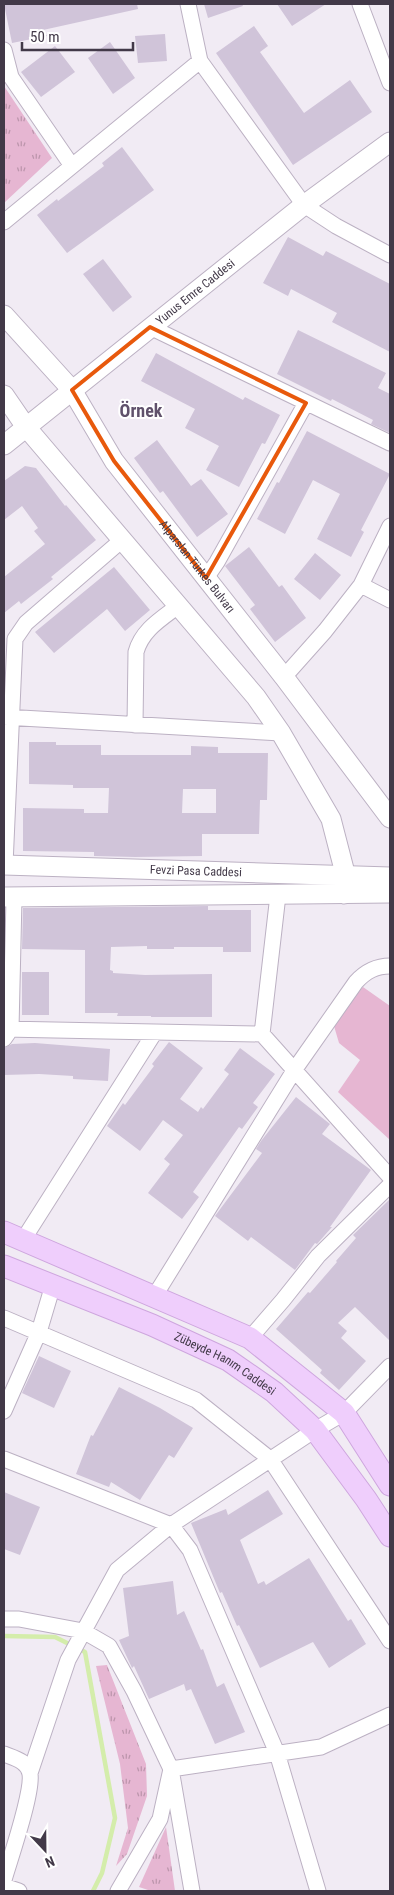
<svg xmlns="http://www.w3.org/2000/svg" width="394" height="1895" viewBox="0 0 394 1895" font-family="'Roboto Condensed',sans-serif">
<defs>
<pattern id="grass-tufts" width="24" height="20" patternUnits="userSpaceOnUse" patternTransform="scale(1.25)"><rect width="24" height="20" fill="#e6b6d2"/><path d="M3 7l-1-3M5 7V3M7 7l1-3M15 17l-1-3M17 17v-4M19 17l1-3" fill="none" stroke="#bc95ac"/></pattern>
</defs>
<rect width="100%" height="100%" fill="#f1ebf4"/>
<path fill="url(#grass-tufts)" d="M4,86L52,158L4,203V85Z
M107,1665L146,1764L147,1796L127,1854L116,1866L128,1828L120,1764L96,1666Z
M166,1827L175,1891H151L139,1887Z"/>
<path fill="#e6b6d2" d="M363,987L390,1006V1140L338,1092L360,1060L339,1043L334,1026C344,1013 352,999 363,987Z"/>
<g fill="none" stroke-linecap="round" stroke-linejoin="round">
<path stroke="#d4edab" stroke-width="4.5" d="M4,1636L55,1637L85,1652L115,1818L102,1873L93,1891"/>
</g>
<path fill="#d0c4d9" fill-rule="evenodd" d="M4,4H137L138,9L43,30L47,36L12,43Z
M204,4H242L243,6L208,18Z
M277,4H326L292,26Z
M254,26L268,46L260,52L304,113L350,80L372,112L293,165L216,53Z
M165,34L167,61L138,63L135,36Z
M110,42L135,78L113,94L88,58Z
M55,46L75,72L41,97L21,72Z
M122,147L154,190L67,253L37,215L57,199L58,201L104,166L102,163Z
M288,237L323,256L326,251L390,284V352L332,322L337,313L291,289L288,296L263,283Z
M103,259L132,297L113,312L83,274Z
M298,330L386,373L378,388L390,394V433L371,424L373,420L332,399L331,401L277,374Z
M156,353L243,400L245,397L280,415L265,444L262,443L239,487L206,470L219,446L185,428L195,409L141,381Z
M307,431L390,474L361,530L364,532L351,557L317,539L340,494L313,480L285,534L257,519L277,482L279,483Z
M157,440L191,486L201,479L228,514L197,537L163,491L160,493L134,458Z
M25,466L36,468L65,506L66,505L96,540L51,577L53,579L21,604L19,601L4,613V577L45,544L34,531L38,528L22,506L4,520V481Z
M249,547L279,587L282,585L306,618L275,642L250,609L255,605L225,566Z
M315,553L341,575L320,600L294,579Z
M114,567L150,610L125,631L107,609L54,653L35,632Z
M29,742H56V745H101V755H191V746L218,747V753H268L267,800H260L259,834H202V856L135,857L94,856V852L23,851V808L84,809V813H108L109,788H73V785L29,784ZM183,789H216V813H182Z
M208,906V910H251V952H223V947H174V949H147V946L111,947L110,970L113,971V973L145,975L212,974V1017H151V1016H117L118,1013H85V950L22,949L23,908Z
M22,972H49V1015H22Z
M169,1042L203,1068L180,1099L198,1112L201,1107L203,1109L229,1074L224,1070L240,1048L275,1074L253,1103L258,1107L242,1129L239,1127L193,1192L199,1197L182,1219L148,1193L170,1164L164,1159L183,1135L163,1120L140,1151L107,1126L123,1103L125,1105L154,1066L152,1064Z
M35,1043L110,1049L108,1081L73,1079V1076L39,1074L4,1075V1048L12,1044Z
M296,1097L330,1124L322,1134L371,1170L330,1227H332L317,1244L315,1243L295,1270L251,1237L248,1241L215,1216L262,1153L256,1149L261,1141Z
M390,1199V1341L355,1307L338,1323L347,1331L341,1338L366,1361L339,1390L320,1373L322,1370L276,1329L308,1292L310,1293L337,1262L336,1261L356,1238L353,1235Z
M39,1356L71,1371L54,1408L22,1393Z
M119,1387L160,1408L193,1428L174,1458L169,1455L140,1500L111,1482L109,1487L76,1474L91,1435L93,1436Z
M268,1490L283,1514L240,1540L258,1584L264,1581L266,1585L309,1558L348,1621L351,1619L366,1644L329,1668L313,1642L260,1668L239,1625L237,1626L222,1592L220,1593L191,1523L226,1509L228,1515Z
M4,1492L40,1507L20,1555L4,1549Z
M173,1581L177,1615L184,1611L201,1650L203,1649L217,1687L224,1683L245,1732L215,1744L191,1689L186,1691L184,1684L149,1699L134,1666L132,1668L119,1640L129,1636L123,1588Z"/>
<g fill="none" stroke-linecap="round" stroke-linejoin="round">
<g stroke="#bcb1c3" stroke-width="17">
<path id="minor" d="M188,4L200,61L304,205L336,226L390,255
M360,4L390,83
M4,50L11,77L72,166
M4,222L200,61
M150,327L390,443
M206,578L217,562L306,403
M361,585L390,526
M284,677L325,631L361,585L390,600
M4,717L281,733
M135,725L136,652C142,630 161,619 178,606
M5,865L15,639L26,623L122,540
M4,1029L262,1034L390,1177
M262,1034L278,895
M4,1039L11,1029L14,898
M23,1240L155,1032
M154,1297L295,1069L356,982C366,971 376,966 390,966
M4,1318L196,1400L270,1459L390,1641
M250,1338L283,1300L318,1256L390,1185
M4,1411L39,1332L53,1285
M4,1459L171,1525L190,1550L277,1753L318,1891
M4,1619H19L83,1631L109,1646L134,1691L171,1769L160,1819L118,1891
M4,1754C14,1758 28,1761 30,1774C33,1793 10,1859 4,1880
M30,1773L68,1660L117,1570L171,1525L315,1430L344,1413L390,1366
M4,1886L19,1891
M192,1891L171,1769L321,1747L390,1715"/>
</g>
<g stroke="#bcb1c3" stroke-width="21">
<g id="tertiary">
<path id="s1" d="M4,315L72,390L114,461L284,677L390,818"/>
<path d="M4,395L26,427L256,697L281,733L331,819L346,877L344,894"/>
<path id="s2" d="M4,445L304,205L390,142"/>
<path id="s3" d="M4,865L390,877"/>
<path d="M4,897L390,893"/>
</g>
</g>
<g stroke="#cea6de" stroke-width="23">
<g id="secondary">
<path d="M4,1232L250,1338L344,1413L390,1485"/>
<path id="s4" d="M4,1266L152,1325L228,1360L274,1392L315,1430L366,1499L390,1536"/>
</g>
</g>
<use href="#minor" stroke="#fff" stroke-width="15"/>
<use href="#tertiary" stroke="#fff" stroke-width="19"/>
<use href="#secondary" stroke="#efcefc" stroke-width="21"/>
</g>
<path fill="none" stroke="#e8590c" stroke-width="4" stroke-linejoin="round" d="M150,327L306,403L206,578L114,461L72,390Z"/>
<g text-anchor="middle" stroke-width="4" stroke-linejoin="round" paint-order="stroke">
<g font-size="12" fill="#423948" stroke="#fff">
<text dy="4" stroke="none"><textPath href="#s2" startOffset="245">Yunus Emre Caddesi</textPath></text>
<text dy="4" stroke="none"><textPath href="#s1" startOffset="318">Alparslan Türkes Bulvarı</textPath></text>
<text dy="4" stroke="none"><textPath href="#s3" startOffset="192">Fevzi Pasa Caddesi</textPath></text>
<text dy="4" stroke="none"><textPath href="#s4" startOffset="242">Zübeyde Hanım Caddesi</textPath></text>
</g>
<g font-size="18" font-weight="bold" fill="#60516b" stroke="#fff">
<text x="141" y="417">Örnek</text>
</g>
</g>
<rect width="394" height="1895" fill="none" stroke="#423948" stroke-width="10"/>
<g transform="translate(45 1850) rotate(158)" stroke="#ffffff" stroke-width="4" paint-order="stroke">
<path d="M0-4L9 19L0 12L-9 19Z" fill="#423948"/>
<text y="-8" font-size="14" font-weight="bold" text-anchor="middle" fill="#423948">N</text>
</g>
<path d="M22 42v8h111v-8" fill="none" stroke="#423948" stroke-width="2.5"/>
<text x="30" y="42" font-size="15" fill="#423948" stroke="#ffffff" stroke-width="4" paint-order="stroke">50 m</text>
</svg>
